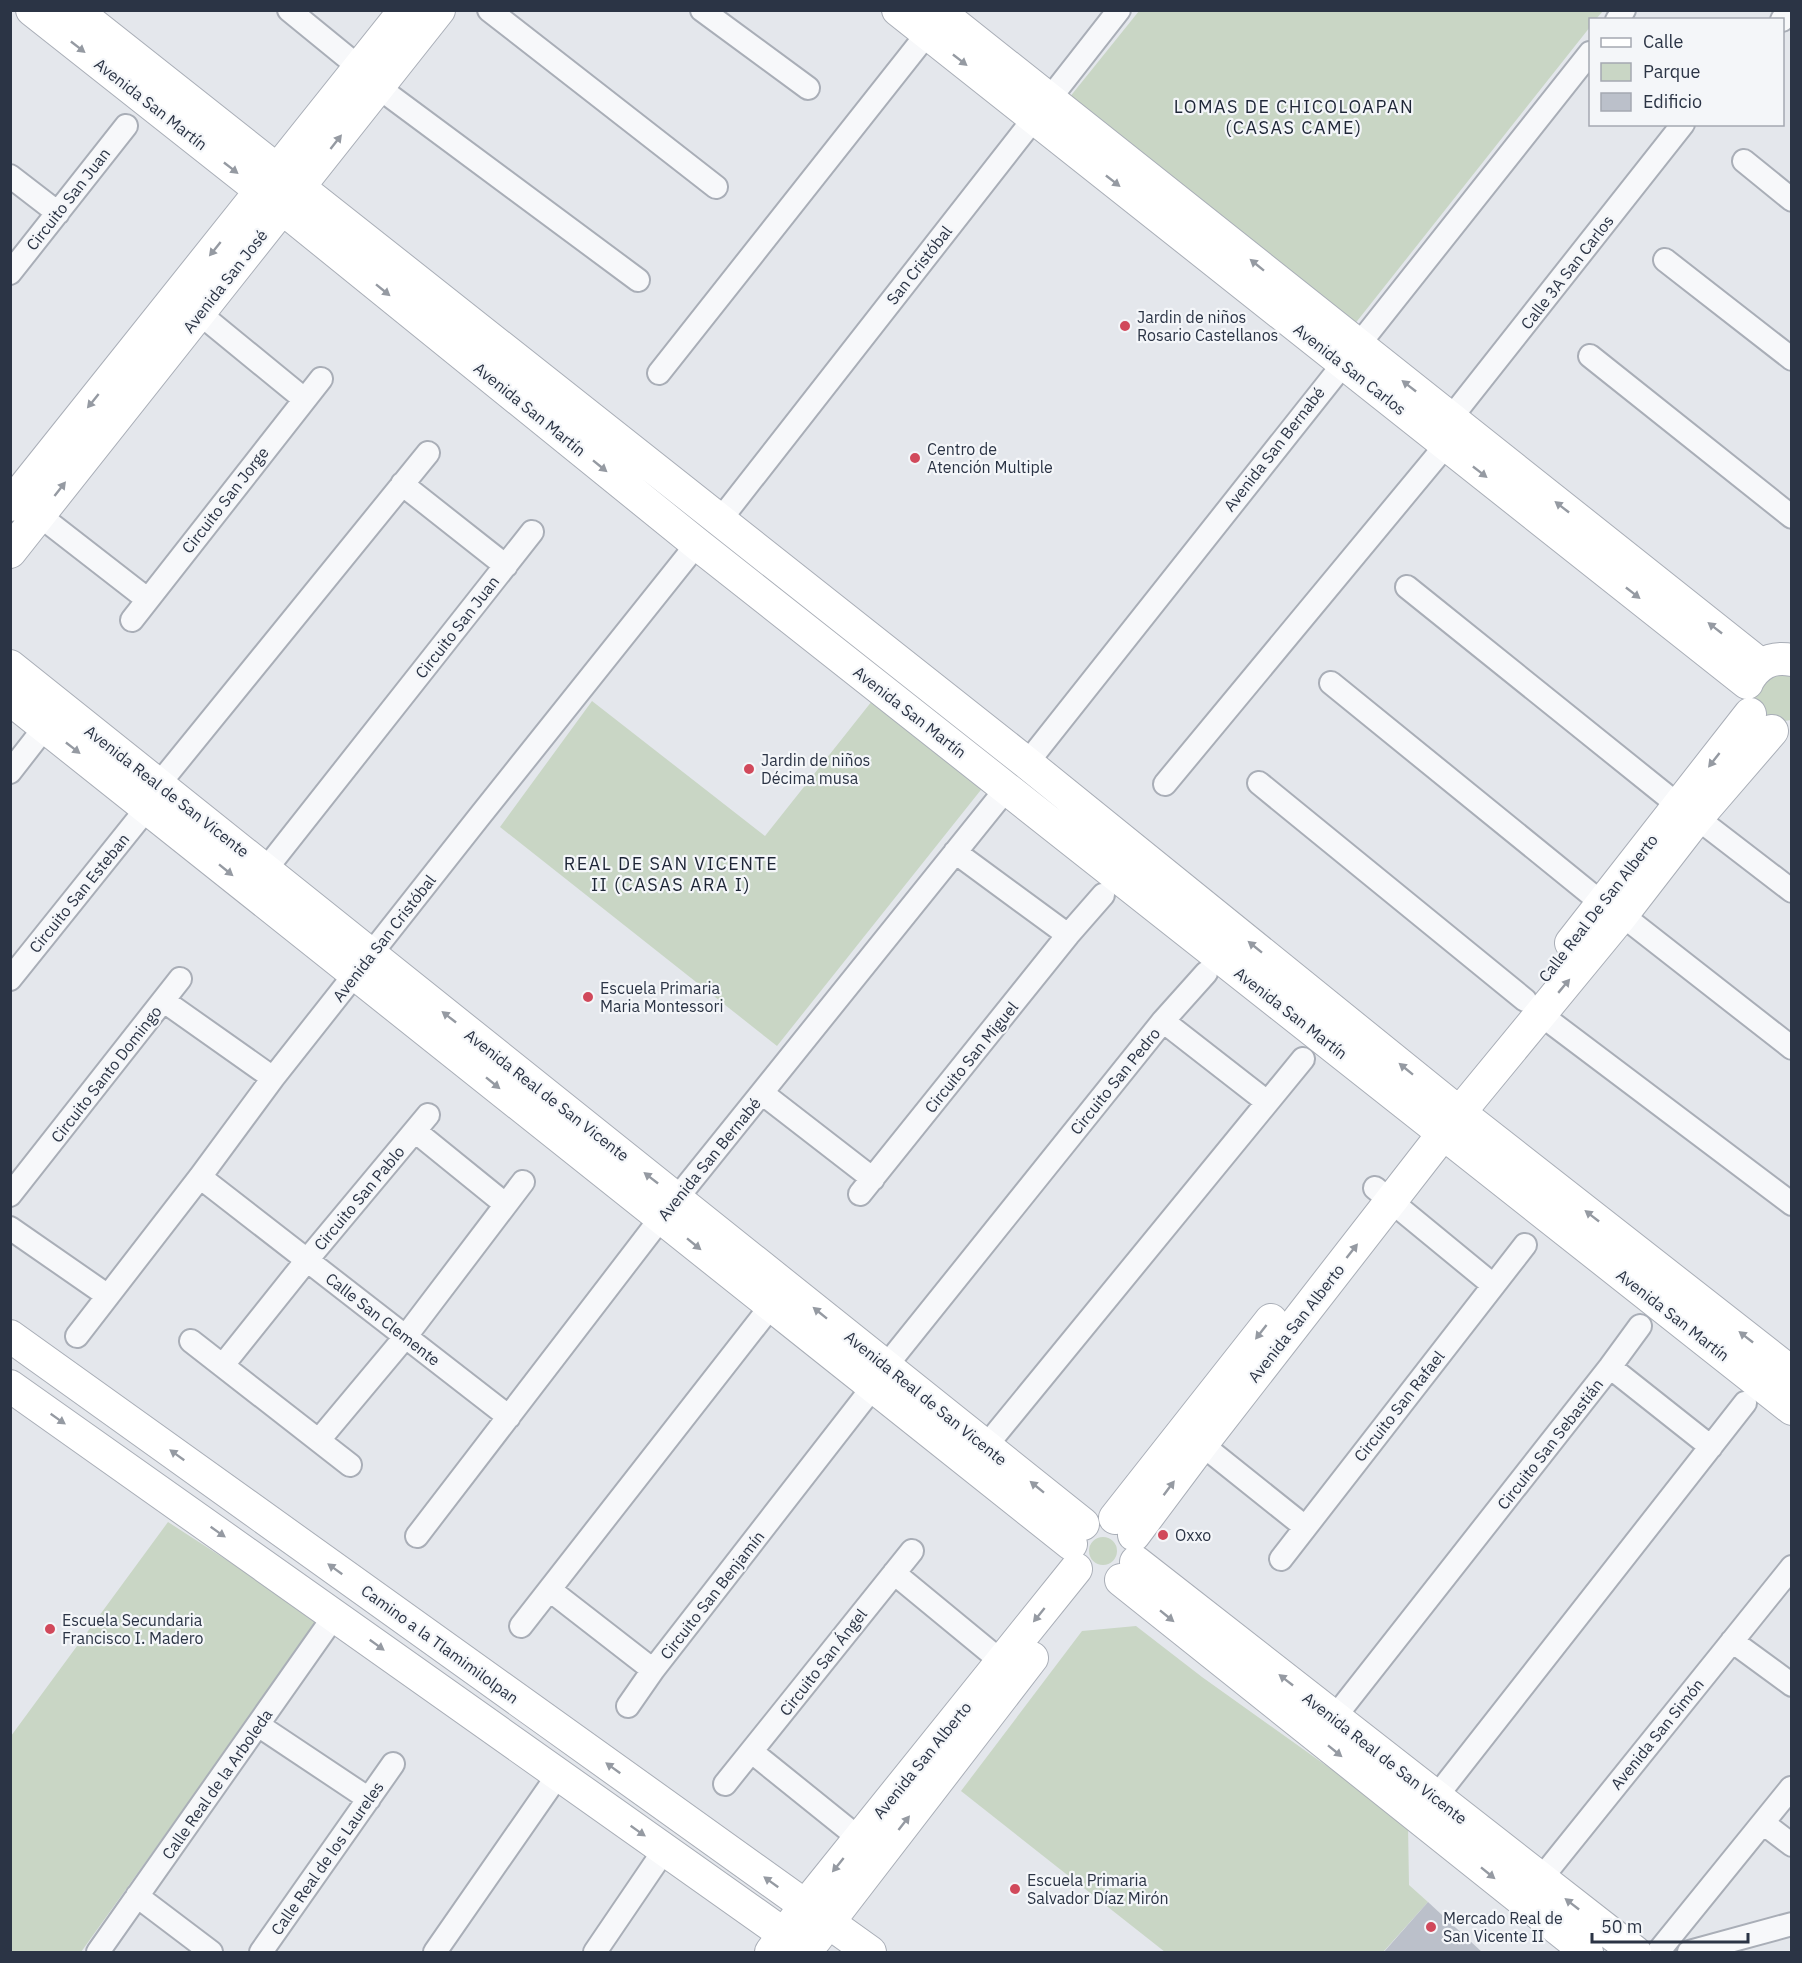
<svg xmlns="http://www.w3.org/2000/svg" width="1802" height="1963" viewBox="0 0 1802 1963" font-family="'IBM Plex Sans',sans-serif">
<rect width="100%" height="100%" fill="#e4e7ec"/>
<path fill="#c9d6c5" d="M1139,11H1603L1596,19L1590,20V27L1354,325L1069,98Z
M1791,670V720C1776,724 1757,717 1755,698C1755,692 1758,686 1759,680Z
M592,701L765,836L872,701L984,786L777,1046L500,827Z
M168,1522L319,1620L81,1952H11V1736Z
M1089 1551a14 14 0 1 1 28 0a14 14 0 1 1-28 0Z
M1136,1626L1202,1677L1408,1824L1409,1885L1428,1902L1384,1951L1385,1952H1165L961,1791L1082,1631Z"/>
<path fill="#bbc0ca" d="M1428,1902L1483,1953H1383Z"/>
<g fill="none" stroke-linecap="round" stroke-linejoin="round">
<g stroke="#a9aeb7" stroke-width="26">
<path id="street" d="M289,10L360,68
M489,10L716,187
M702,10L808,88
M1617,20L1624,10
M1782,20L1788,10
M378,87L638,280
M1744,161L1792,200
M10,176L58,213
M1665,260L1792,359
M10,273L126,126
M199,313L304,399
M1590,356L1792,517
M659,373L927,34
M1450,419L1683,124
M402,484L506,566
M39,515L147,599
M720,520L1119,10
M1407,587L1678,805
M132,620L321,379
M1331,683L1603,904
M1027,763L1590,53
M10,772L45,727
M1259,783L1525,1000
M159,784L428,453
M1165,784L1446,445
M1697,818L1792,891
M955,852L1068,935
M266,869L532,532
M1622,915L1792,1048
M10,979L148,807
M164,1001L273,1078
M1540,1014L1792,1204
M1163,1021L1267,1102
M762,1093L873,1179
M415,1131L505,1204
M200,1177L509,1417
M1375,1188L1493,1285
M860,1194L1068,935L1103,895
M10,1195L180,979
M10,1228L108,1296
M77,1336L200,1177L273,1078L479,817L697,544
M191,1341L350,1465
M223,1365L307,1260L428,1115
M886,1366L1163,1021L1206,973
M1610,1367L1711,1447
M1190,1435L1305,1527
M319,1440L406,1336L523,1182
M986,1446L1303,1059
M417,1536L661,1218L1007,788
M1281,1559L1525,1245
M894,1573L1002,1662
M550,1590L653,1670
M521,1626L771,1306
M1732,1641L1792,1685
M628,1706L653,1670L873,1387
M1334,1718L1610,1367L1640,1326
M258,1725L369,1799
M752,1752L860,1839
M725,1784L912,1551
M1436,1797L1745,1403
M1763,1823L1792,1845
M1531,1891L1792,1567
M137,1896L211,1952
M98,1952L335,1615
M261,1952L393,1764
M435,1952L558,1775
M595,1952L665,1849
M1658,1952L1791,1788
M1689,1952L1792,1924"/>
</g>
<g stroke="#a9aeb7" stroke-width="34">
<path id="secondary" d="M32,10L261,191L697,544L1792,1409
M75,10L1027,763L1446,1102L1792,1373
M898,10L1747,683
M937,10L1761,665
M10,505L405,10
M10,552L439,10
M10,666L1083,1524
M1747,682C1757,664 1771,656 1792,660
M10,699L1071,1544
M1571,943L1750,714
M10,1336L870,1952
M10,1386L809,1952
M1115,1518L1271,1320
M1134,1535L1202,1444L1460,1112L1622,915L1697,818L1772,731
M1136,1562L1635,1952
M1121,1580L1587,1952
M815,1940L1032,1658
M771,1952L805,1906L1076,1569"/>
</g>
<use href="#street" stroke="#f7f8fa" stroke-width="22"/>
<use href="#secondary" stroke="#fff" stroke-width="32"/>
</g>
<defs><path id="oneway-solid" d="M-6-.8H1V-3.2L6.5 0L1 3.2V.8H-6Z" transform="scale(1.5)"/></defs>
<g fill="#959aa2">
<use href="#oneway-solid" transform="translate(78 47) rotate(38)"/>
<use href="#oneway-solid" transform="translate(960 60) rotate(38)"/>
<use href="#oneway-solid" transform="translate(336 142) rotate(-52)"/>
<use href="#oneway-solid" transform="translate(231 168) rotate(38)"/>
<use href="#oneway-solid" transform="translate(1113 181) rotate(38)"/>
<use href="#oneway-solid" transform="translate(215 249) rotate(129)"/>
<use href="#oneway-solid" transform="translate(1257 265) rotate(-141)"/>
<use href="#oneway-solid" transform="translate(383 290) rotate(39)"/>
<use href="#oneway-solid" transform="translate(1409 386) rotate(-142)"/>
<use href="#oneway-solid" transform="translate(93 401) rotate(129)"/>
<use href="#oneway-solid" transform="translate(600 466) rotate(39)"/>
<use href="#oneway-solid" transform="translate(1480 472) rotate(38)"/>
<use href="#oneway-solid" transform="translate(60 489) rotate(-52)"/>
<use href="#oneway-solid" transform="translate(1562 507) rotate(-142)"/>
<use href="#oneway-solid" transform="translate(1633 593) rotate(38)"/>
<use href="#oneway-solid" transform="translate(1715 628) rotate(-142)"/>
<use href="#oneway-solid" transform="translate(73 748) rotate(38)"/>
<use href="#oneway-solid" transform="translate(1714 760) rotate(128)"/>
<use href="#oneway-solid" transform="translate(226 870) rotate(39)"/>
<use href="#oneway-solid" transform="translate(1255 947) rotate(-141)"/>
<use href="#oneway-solid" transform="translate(1564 986) rotate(-50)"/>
<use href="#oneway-solid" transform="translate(449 1017) rotate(-142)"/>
<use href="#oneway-solid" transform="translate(1406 1069) rotate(-141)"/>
<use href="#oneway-solid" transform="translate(493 1083) rotate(39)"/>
<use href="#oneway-solid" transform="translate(651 1178) rotate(-142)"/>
<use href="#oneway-solid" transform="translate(1592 1216) rotate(-142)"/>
<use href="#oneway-solid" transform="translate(694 1244) rotate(39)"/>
<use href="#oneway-solid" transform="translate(1352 1251) rotate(-52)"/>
<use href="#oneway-solid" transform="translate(820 1313) rotate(-141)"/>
<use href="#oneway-solid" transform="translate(1261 1332) rotate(128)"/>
<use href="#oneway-solid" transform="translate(1746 1337) rotate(-142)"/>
<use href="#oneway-solid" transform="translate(58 1419) rotate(35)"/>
<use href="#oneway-solid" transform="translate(177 1455) rotate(-144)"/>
<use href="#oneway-solid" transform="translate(1037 1487) rotate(-141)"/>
<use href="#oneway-solid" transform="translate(1169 1488) rotate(-53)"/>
<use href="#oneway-solid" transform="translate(218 1532) rotate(35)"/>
<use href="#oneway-solid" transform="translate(335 1569) rotate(-144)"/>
<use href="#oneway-solid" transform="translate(1039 1615) rotate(129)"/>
<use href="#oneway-solid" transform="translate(1167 1616) rotate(39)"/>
<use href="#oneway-solid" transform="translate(377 1645) rotate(36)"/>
<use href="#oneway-solid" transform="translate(1286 1680) rotate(-142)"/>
<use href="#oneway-solid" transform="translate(1335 1751) rotate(39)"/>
<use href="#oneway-solid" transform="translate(613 1768) rotate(-144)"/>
<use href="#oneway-solid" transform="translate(904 1823) rotate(-52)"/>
<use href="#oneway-solid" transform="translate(638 1831) rotate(35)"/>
<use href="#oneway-solid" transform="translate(838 1865) rotate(129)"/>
<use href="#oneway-solid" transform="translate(1488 1873) rotate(39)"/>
<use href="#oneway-solid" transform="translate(771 1882) rotate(-144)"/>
<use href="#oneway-solid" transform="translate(1572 1904) rotate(-142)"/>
</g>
<g fill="#d1495b" stroke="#f4f6f9" stroke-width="2">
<circle cx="1125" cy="326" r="6"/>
<circle cx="915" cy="458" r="6"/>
<circle cx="749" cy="769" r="6"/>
<circle cx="588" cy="997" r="6"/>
<circle cx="1163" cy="1535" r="6"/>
<circle cx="50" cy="1629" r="6"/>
<circle cx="1015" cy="1889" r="6"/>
<circle cx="1431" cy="1927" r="6"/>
</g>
<g text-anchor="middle" stroke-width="4.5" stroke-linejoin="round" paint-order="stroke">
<g font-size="16" fill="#2b3445" stroke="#f4f6f9">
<text transform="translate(151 104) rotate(38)" y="6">Avenida San Martín</text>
<text transform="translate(68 199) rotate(-52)" y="6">Circuito San Juan</text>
<text transform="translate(919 265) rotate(-52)" y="6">San Cristóbal</text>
<text transform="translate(1567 272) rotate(-52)" y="6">Calle 3A San Carlos</text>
<text transform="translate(225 281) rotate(-52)" y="6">Avenida San José</text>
<text transform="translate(1350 369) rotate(38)" y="6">Avenida San Carlos</text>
<text transform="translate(530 409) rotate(39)" y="6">Avenida San Martín</text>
<text transform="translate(1274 449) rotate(-52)" y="6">Avenida San Bernabé</text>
<text transform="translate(225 500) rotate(-52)" y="6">Circuito San Jorge</text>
<text transform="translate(457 627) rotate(-52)" y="6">Circuito San Juan</text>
<text transform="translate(910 712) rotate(38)" y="6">Avenida San Martín</text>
<text transform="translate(167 791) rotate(38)" y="6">Avenida Real de San Vicente</text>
<text transform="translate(79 893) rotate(-51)" y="6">Circuito San Esteban</text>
<text transform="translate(1598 908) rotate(-52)" y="6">Calle Real De San Alberto</text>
<text transform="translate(384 938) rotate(-52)" y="6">Avenida San Cristóbal</text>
<text transform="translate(1291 1013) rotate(38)" y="6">Avenida San Martín</text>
<text transform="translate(971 1057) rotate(-51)" y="6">Circuito San Miguel</text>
<text transform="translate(106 1074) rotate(-52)" y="6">Circuito Santo Domingo</text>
<text transform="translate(1115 1081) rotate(-51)" y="6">Circuito San Pedro</text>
<text transform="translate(547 1095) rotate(38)" y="6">Avenida Real de San Vicente</text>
<text transform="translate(709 1159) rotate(-51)" y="6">Avenida San Bernabé</text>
<text transform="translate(359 1198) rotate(-50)" y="6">Circuito San Pablo</text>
<text transform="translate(1673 1315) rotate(38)" y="6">Avenida San Martín</text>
<text transform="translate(383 1319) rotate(38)" y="6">Calle San Clemente</text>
<text transform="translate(1296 1323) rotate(-52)" y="6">Avenida San Alberto</text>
<text transform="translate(926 1398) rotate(39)" y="6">Avenida Real de San Vicente</text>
<text transform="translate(1399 1406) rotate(-52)" y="6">Circuito San Rafael</text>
<text transform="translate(1550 1444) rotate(-52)" y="6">Circuito San Sebastián</text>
<text transform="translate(712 1595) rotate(-52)" y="6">Circuito San Benjamín</text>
<text transform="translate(440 1644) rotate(36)" y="6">Camino a la Tlamimilolpan</text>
<text transform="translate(823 1662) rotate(-52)" y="6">Circuito San Ángel</text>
<text transform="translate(1657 1734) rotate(-51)" y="6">Avenida San Simón</text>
<text transform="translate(1385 1758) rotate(38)" y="6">Avenida Real de San Vicente</text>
<text transform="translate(922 1760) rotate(-51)" y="6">Avenida San Alberto</text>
<text transform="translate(217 1784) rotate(-55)" y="6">Calle Real de la Arboleda</text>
<text transform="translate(327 1858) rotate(-55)" y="6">Calle Real de los Laureles</text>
</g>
<g font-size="16" fill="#2b3445" stroke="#f4f6f9" text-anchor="start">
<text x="1137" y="323">Jardin de niños<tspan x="1137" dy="18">Rosario Castellanos</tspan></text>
<text x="927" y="455">Centro de<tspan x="927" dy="18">Atención Multiple</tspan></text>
<text x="761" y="766">Jardin de niños<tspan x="761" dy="18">Décima musa</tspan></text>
<text x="600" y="994">Escuela Primaria<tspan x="600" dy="18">Maria Montessori</tspan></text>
<text x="1175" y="1541">Oxxo</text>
<text x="62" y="1626">Escuela Secundaria<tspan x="62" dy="18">Francisco I. Madero</tspan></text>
<text x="1027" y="1886">Escuela Primaria<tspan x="1027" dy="18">Salvador Díaz Mirón</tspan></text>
<text x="1443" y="1924">Mercado Real de<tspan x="1443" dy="18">San Vicente II</tspan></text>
</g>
<g font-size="18" letter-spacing="1.5" fill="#1d2536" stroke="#f4f6f9">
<text x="1294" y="113">LOMAS DE CHICOLOAPAN<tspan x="1294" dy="21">(CASAS CAME)</tspan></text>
<text x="671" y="870">REAL DE SAN VICENTE<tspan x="671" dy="21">II (CASAS ARA I)</tspan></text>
</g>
</g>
<rect width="1802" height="1963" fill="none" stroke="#2b3445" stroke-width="24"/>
<rect x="1589" y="18" width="195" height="108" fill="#f4f6f9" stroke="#a4a8b1" stroke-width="1.5"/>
<rect x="1601" y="38" width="30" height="9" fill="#ffffff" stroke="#a4a8b1" stroke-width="1.5"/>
<text x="1643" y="48" font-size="18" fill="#2b3445">Calle</text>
<rect x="1601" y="63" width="30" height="18" fill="#c9d6c5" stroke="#a4a8b1" stroke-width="1.5"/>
<text x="1643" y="78" font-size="18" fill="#2b3445">Parque</text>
<rect x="1601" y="93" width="30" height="18" fill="#bbc0ca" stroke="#a4a8b1" stroke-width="1.5"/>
<text x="1643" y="108" font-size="18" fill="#2b3445">Edificio</text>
<path d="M1592 1933v9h156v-9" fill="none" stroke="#2b3445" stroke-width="3"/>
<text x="1601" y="1933" font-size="18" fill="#2b3445" stroke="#f4f6f9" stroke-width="4.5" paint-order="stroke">50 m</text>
</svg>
